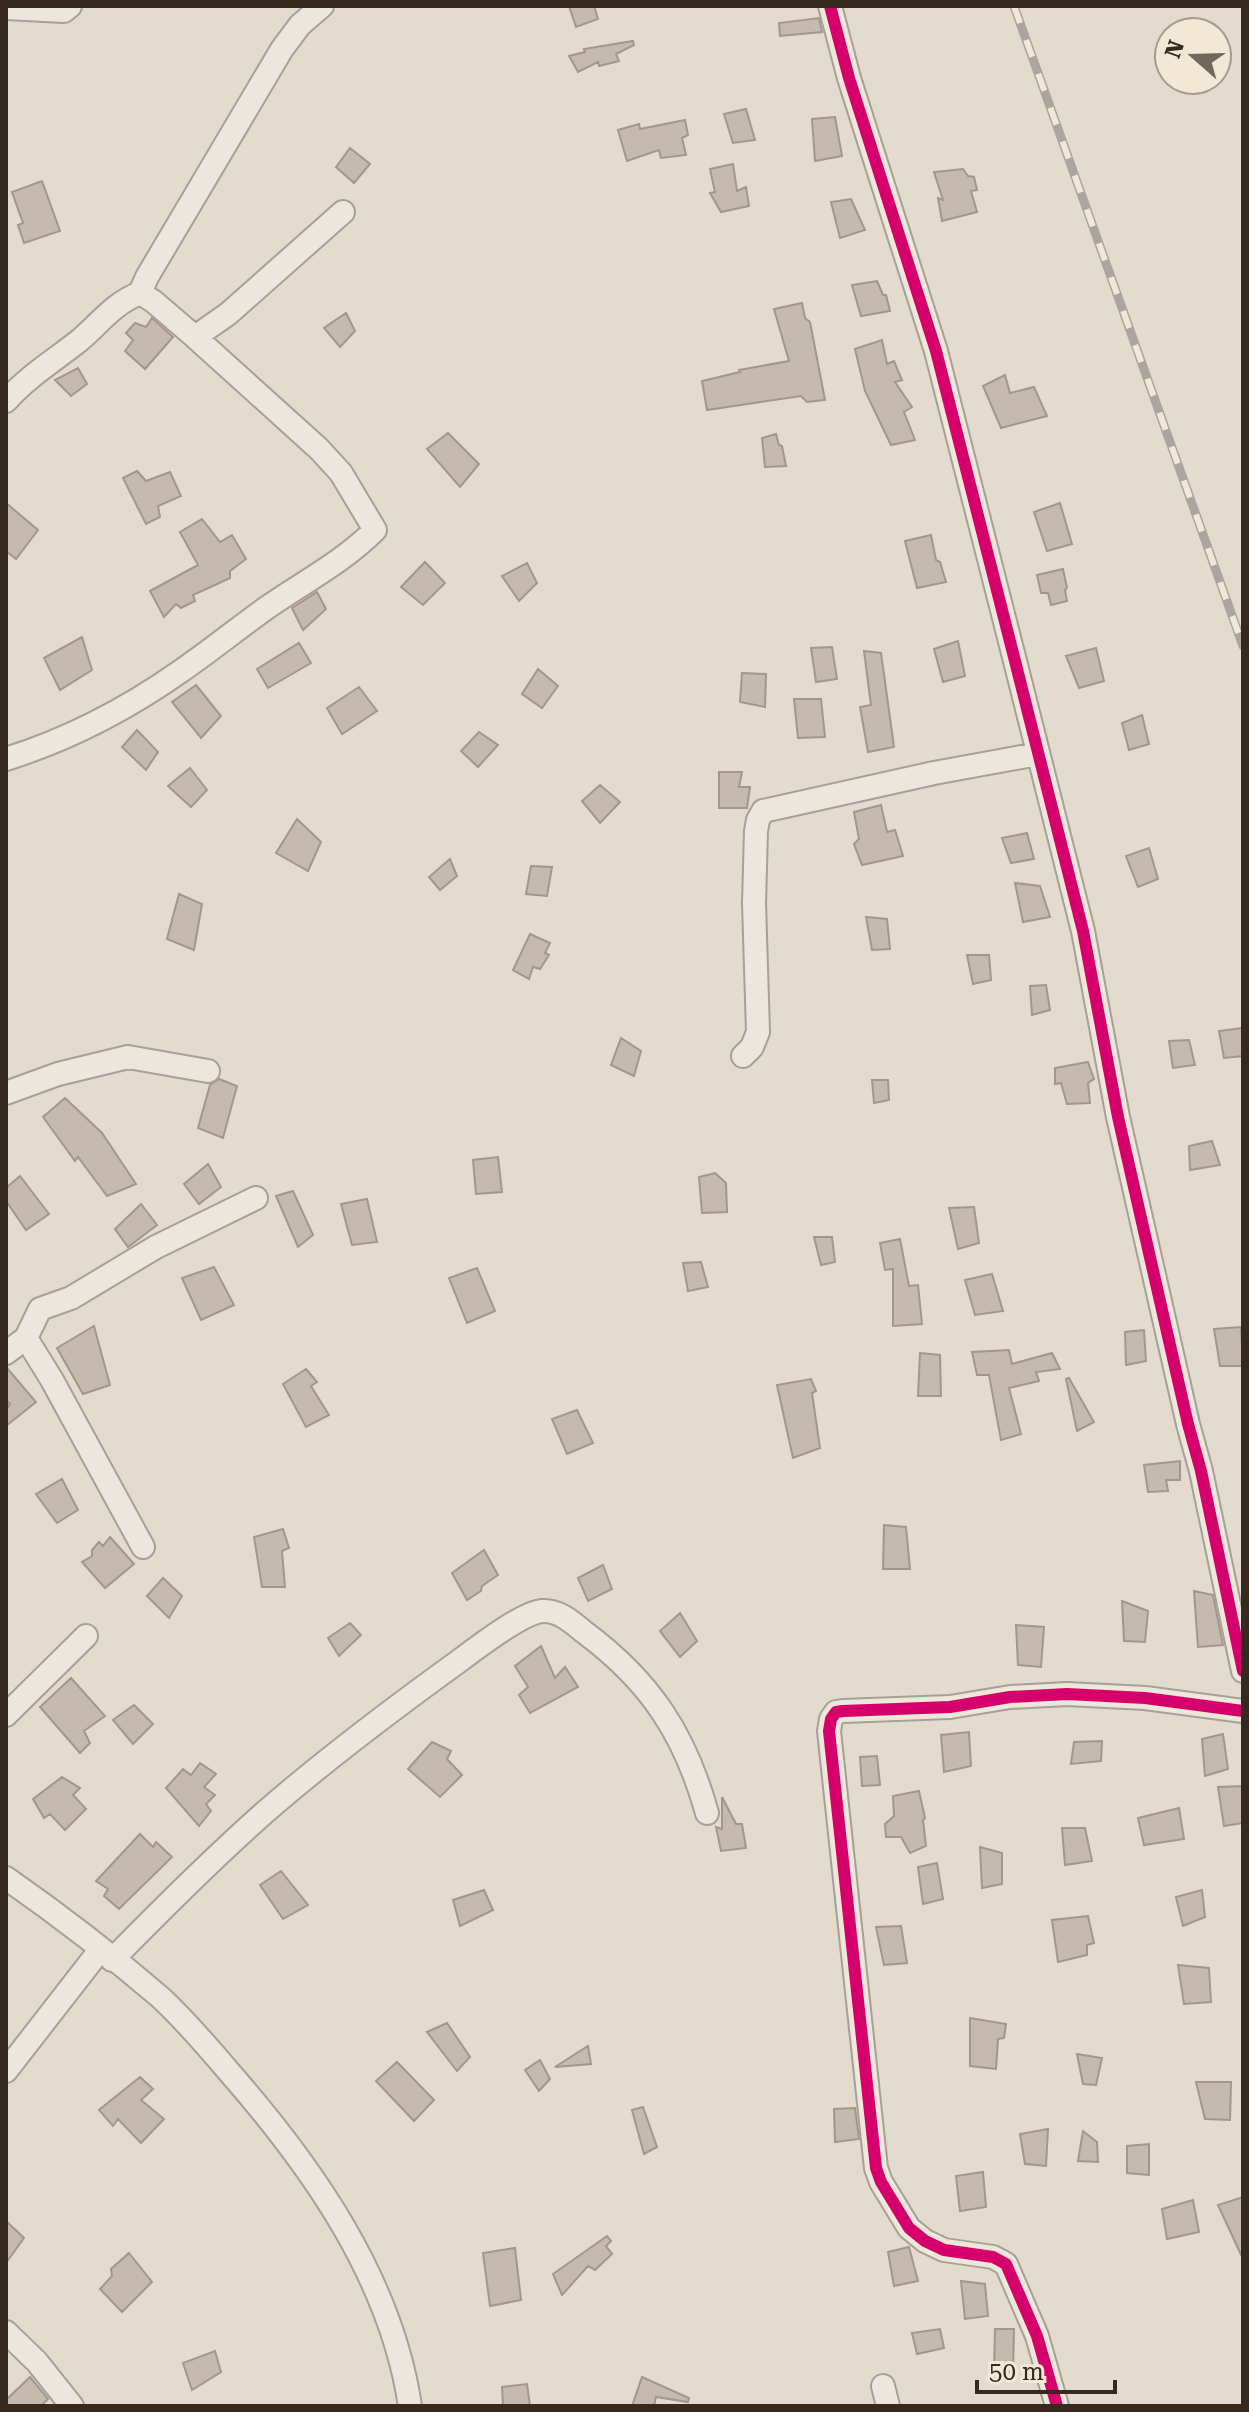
<svg xmlns="http://www.w3.org/2000/svg" width="1249" height="2412" viewBox="0 0 1249 2412" font-family="'Roboto Serif',serif">
<rect width="100%" height="100%" fill="#e2dbce"/>
<path fill="#c6baaf" stroke="#a2978e" stroke-width="2" d="M569,6H594L598,19L576,27Z
M819,18L822,32L780,36L779,23Z
M633,41L634,45L616,54L619,61L599,66L598,62L578,72L569,56L585,52L584,49Z
M746,109L755,140L733,143L724,114Z
M835,117L842,156L815,161L812,119Z
M685,120L688,135L682,138L686,155L661,158L659,150L627,161L618,130L639,124L640,129Z
M350,148L370,164L354,183L336,167Z
M733,164L737,191L746,187L749,206L721,212L710,193L715,192L710,169Z
M963,169L968,176L974,177L977,190L971,191L977,212L942,221L938,198L943,200L934,172Z
M42,181L60,231L24,243L18,225L23,223L12,192Z
M851,199L865,230L840,238L831,202Z
M877,281L883,295H886L890,311L861,316L852,285Z
M802,303L805,318L810,322L825,400L807,402L801,396L707,410L702,381L740,372L739,370L789,361L774,309Z
M346,313L355,331L340,347L324,328Z
M152,318L173,337L145,369L125,351L133,340L126,333L135,323L146,327Z
M882,340L887,364L894,361L902,380L895,382L912,407L904,412L915,440L891,445L865,391L855,349Z
M78,368L87,384L71,396L55,380Z
M1005,375L1010,393L1034,387L1047,416L1001,428L983,386Z
M448,433L479,464L460,487L427,449Z
M776,434L779,445L782,446L786,466L765,467L762,438Z
M137,471L146,481L170,472L181,496L158,506L160,517L146,524L123,478Z
M6,503L38,530L16,559L6,551Z
M1060,503L1072,544L1047,551L1034,512Z
M202,519L220,542L232,535L246,559L230,571V578L193,595L195,601L181,608L176,604L164,617L150,591L198,565L180,532Z
M931,535L936,560L940,562L946,582L917,588L905,541Z
M425,562L445,583L423,605L401,587Z
M527,563L537,583L519,601L502,576Z
M1063,569L1067,588L1065,590L1067,601L1051,605L1048,593H1041L1037,575Z
M317,592L326,609L303,630L292,608Z
M82,637L92,670L60,690L44,658Z
M958,641L965,676L943,682L934,649Z
M299,643L311,663L268,688L257,669Z
M832,647L837,679L816,682L811,648Z
M1096,648L1104,681L1079,688L1066,656Z
M864,651L881,653L894,747L868,752L860,707L871,705Z
M538,669L558,686L542,708L522,694Z
M742,673L766,674L765,707L740,702Z
M196,685L221,716L201,738L172,702Z
M359,687L377,711L342,734L327,708Z
M794,699H821L825,737L798,738Z
M1142,715L1149,744L1129,750L1122,723Z
M137,730L158,752L146,770L122,747Z
M479,732L498,745L478,767L461,751Z
M190,768L207,790L191,807L168,786Z
M719,772H742L739,787H750L747,808H719Z
M600,785L620,802L600,823L582,801Z
M881,805L887,832L895,830L903,856L862,865L854,844L859,839L854,812Z
M297,819L321,842L308,871L276,853Z
M1027,833L1034,859L1011,863L1002,838Z
M1149,848L1158,879L1138,887L1126,856Z
M450,859L457,876L440,890L429,877Z
M531,866L552,867L547,896L526,894Z
M1015,883L1040,886L1050,917L1023,922Z
M179,894L202,904L194,950L167,939Z
M866,917L887,919L890,949L872,950Z
M530,934L550,943L545,953L549,955L540,969L533,967L529,979L513,970Z
M967,955H989L991,980L973,984Z
M1046,985L1050,1010L1032,1015L1030,986Z
M1243,1028V1056L1224,1058L1219,1031Z
M621,1038L641,1051L634,1076L611,1065Z
M1189,1040L1195,1065L1173,1068L1169,1041Z
M1088,1062L1094,1079L1088,1083L1090,1103L1067,1104L1061,1083L1055,1084V1068Z
M219,1079L237,1086L223,1138L198,1128L210,1085Z
M872,1080H888L889,1100L874,1103Z
M65,1098L102,1133L136,1184L107,1196L78,1157L75,1161L43,1117Z
M1212,1141L1220,1165L1190,1170L1189,1146Z
M498,1157L502,1192L476,1194L473,1160Z
M208,1164L221,1187L199,1204L184,1184Z
M715,1173L726,1183L727,1212L702,1213L699,1177Z
M20,1176L49,1214L26,1230L6,1201V1188Z
M293,1191L313,1235L298,1247L276,1196Z
M367,1199L377,1242L352,1245L341,1204Z
M141,1204L157,1225L128,1247L115,1229Z
M974,1207L979,1243L958,1249L949,1208Z
M814,1237H832L835,1262L821,1265Z
M900,1239L909,1286L918,1285L922,1324L893,1326V1269L885,1270L880,1243Z
M701,1262L708,1287L688,1291L683,1263Z
M214,1267L234,1305L201,1320L182,1278Z
M477,1268L495,1311L467,1323L449,1278Z
M992,1274L1003,1311L975,1315L965,1280Z
M94,1326L110,1385L83,1394L57,1348Z
M1241,1327L1243,1366H1220L1214,1329Z
M1144,1330L1146,1361L1126,1365L1125,1332Z
M1009,1350L1012,1364L1052,1353L1060,1369L1036,1372L1039,1381L1009,1388L1021,1434L1001,1440L989,1375H977L972,1352Z
M920,1353L940,1355L941,1396H918Z
M6,1367L36,1402L6,1426V1411L10,1404L6,1400Z
M306,1369L317,1382L311,1386L329,1415L306,1427L283,1384Z
M1069,1378L1094,1422L1077,1431L1066,1379Z
M811,1379L816,1391L812,1393L820,1448L793,1458L777,1385Z
M577,1410L593,1443L567,1454L552,1419Z
M1180,1461V1480H1166L1168,1491L1148,1492L1144,1465Z
M62,1479L78,1510L57,1523L36,1494Z
M884,1525L906,1527L910,1569H883Z
M283,1529L289,1548L282,1551L285,1587H262L254,1537Z
M110,1537L134,1564L105,1588L82,1562L92,1556V1550L99,1542L103,1546Z
M484,1550L498,1575L482,1586L481,1591L467,1600L452,1573Z
M603,1565L612,1589L588,1601L578,1578Z
M163,1578L182,1596L169,1618L147,1596Z
M1194,1591L1213,1595L1223,1645L1198,1647Z
M1122,1601L1148,1611L1145,1642L1124,1641Z
M680,1613L697,1641L680,1657L660,1631Z
M350,1623L361,1635L339,1656L328,1638Z
M1016,1625L1044,1627L1041,1667L1018,1665Z
M541,1646L555,1678L565,1667L578,1687L530,1713L519,1695L528,1687L515,1666Z
M71,1678L105,1716L84,1731L90,1743L80,1753L40,1707Z
M134,1705L153,1724L133,1744L113,1720Z
M969,1732L971,1766L944,1772L941,1735Z
M1223,1734L1228,1769L1205,1776L1202,1739Z
M1102,1741L1101,1761L1071,1764L1074,1742Z
M432,1742L451,1751L447,1759L462,1775L440,1797L408,1769Z
M877,1756L880,1785L862,1786L860,1757Z
M200,1763L216,1774L204,1787L215,1795L206,1804L211,1811L199,1826L166,1788L183,1769L191,1775Z
M62,1777L80,1788L73,1795L86,1809L65,1830L50,1814L44,1818L33,1799Z
M1243,1786V1823L1224,1826L1218,1787Z
M919,1791L925,1818L923,1820L926,1846L910,1853L901,1837H886L885,1824L894,1816L893,1796Z
M722,1797L736,1824H742L746,1848L721,1851L716,1827L722,1829Z
M1179,1808L1184,1839L1144,1845L1138,1818Z
M1062,1828H1085L1092,1861L1065,1865Z
M140,1834L153,1847L156,1842L172,1857L119,1909L104,1896L108,1889L96,1881Z
M980,1847L1002,1853V1884L982,1888Z
M937,1863L943,1899L923,1904L918,1867Z
M281,1871L308,1905L283,1919L260,1885Z
M484,1890L493,1910L460,1926L453,1900Z
M1202,1890L1205,1917L1183,1926L1176,1897Z
M1088,1916L1094,1943L1087,1945V1955L1058,1962L1052,1920Z
M901,1926L907,1963L884,1965L876,1927Z
M1178,1965L1209,1968L1211,2002L1184,2004Z
M970,2018L1006,2024L1004,2038L998,2039L996,2069L970,2066Z
M447,2023L470,2057L457,2071L427,2032Z
M588,2046L591,2064L555,2067Z
M1077,2054L1102,2058L1096,2085L1083,2084Z
M540,2060L550,2079L539,2091L525,2070Z
M397,2062L434,2100L414,2121L376,2081Z
M140,2077L153,2089L141,2100L164,2119L141,2143L118,2119L113,2126L99,2110Z
M1196,2082H1231L1230,2120L1205,2119Z
M643,2107L657,2147L644,2154L632,2110Z
M855,2108L859,2139L835,2142L834,2109Z
M1048,2129L1046,2166L1025,2164L1020,2134Z
M1083,2131L1097,2142L1098,2162L1078,2161Z
M1149,2144V2175L1127,2173V2146Z
M983,2172L986,2207L960,2211L956,2176Z
M1243,2197V2259L1218,2205Z
M1193,2200L1199,2232L1167,2239L1162,2209Z
M6,2221L24,2238L6,2263Z
M607,2236L611,2241L606,2246L612,2254L595,2270L588,2266L562,2295L553,2274Z
M909,2247L918,2281L894,2286L888,2252Z
M515,2248L521,2300L490,2306L483,2253Z
M129,2253L152,2282L122,2312L100,2289L112,2276L111,2269Z
M961,2281L985,2284L988,2316L965,2319Z
M940,2329L944,2348L917,2354L912,2333Z
M995,2329H1014L1013,2373L994,2371Z
M215,2351L221,2372L192,2390L183,2363Z
M30,2377L48,2399L41,2406H6V2400Z
M642,2377L689,2398L688,2402L656,2397L654,2406H632Z
M527,2384L530,2406H503L502,2387Z"/>
<g fill="none" stroke-linecap="round" stroke-linejoin="round">
<g stroke="#a8a097" stroke-width="26">
<path id="minor" d="M830,6L849,78L936,351L1015,661L1083,931L1118,1117L1188,1424L1201,1471L1243,1671
M6,8L64,11L70,6
M140,293L147,277L282,49L300,25L322,6
M195,337L228,314L343,212
M6,401C27,377 55,360 80,340C101,322 113,304 140,293L153,301L195,337L319,449L341,473L375,530C343,562 302,583 265,609C237,629 210,651 181,671C127,709 70,739 6,759
M743,1056L752,1047L758,1032L754,903L756,831L758,820L763,811L934,773L1038,754
M6,1093L58,1074L128,1057L208,1071
M26,1338L40,1309L71,1298L156,1247L256,1198
M6,1353L26,1338L52,1380L143,1547
M6,1715L86,1636
M6,1878C59,1915 111,1955 160,1997C185,2020 208,2047 230,2073C313,2168 391,2279 410,2406
M112,1960C162,1909 211,1860 264,1813C325,1760 390,1711 455,1664C474,1650 521,1613 542,1611C559,1610 572,1622 584,1632C650,1681 685,1734 707,1813
M6,2071L100,1950
M6,2332L37,2362L72,2406
M883,2386L888,2406
M1057,2406L1037,2336L1006,2264L993,2257L944,2250L925,2241L909,2228L881,2182L876,2168L829,1731L831,1719L836,1712L843,1711L950,1707L1010,1697L1067,1694L1145,1698L1243,1711"/>
</g>
<use href="#minor" stroke="#ebe7df" stroke-width="22"/>
<g stroke="#aba59f" stroke-width="9">
<path id="rail" d="M1014,6L1243,646"/>
</g>
<use href="#rail" stroke="#f2e8d5" stroke-width="6" stroke-dasharray="18" stroke-linecap="butt"/>
<g stroke="#f2e8d5" stroke-width="17">
<path id="cycleway" d="M830,6L849,78L936,351L1015,661L1083,931L1118,1117L1188,1424L1201,1471L1243,1671
M1057,2406L1037,2336L1006,2264L993,2257L944,2250L925,2241L909,2228L881,2182L876,2168L829,1731L831,1719L836,1712L843,1711L950,1707L1010,1697L1067,1694L1145,1698L1243,1711"/>
</g>
<use href="#cycleway" stroke="#d6006c" stroke-width="12"/>
</g>
<rect width="1249" height="2412" fill="none" stroke="#352920" stroke-width="16"/>
<g transform="translate(1193 56) rotate(290)"><circle r="38" fill="#f2e8d5" stroke="#a69c8d" stroke-width="2"/>
<path d="M0-6L14 30L0 20L-14 30Z" fill="#72675d"/>
<text y="-12" font-size="22" font-weight="bold" text-anchor="middle" fill="#352920">N</text>
</g>
<path d="M977 2380v12h138v-12" fill="none" stroke="#352920" stroke-width="4"/>
<text x="989" y="2380" font-size="24" fill="#352920" stroke="#f2e8d5" stroke-width="6" paint-order="stroke">50 m</text>
</svg>
